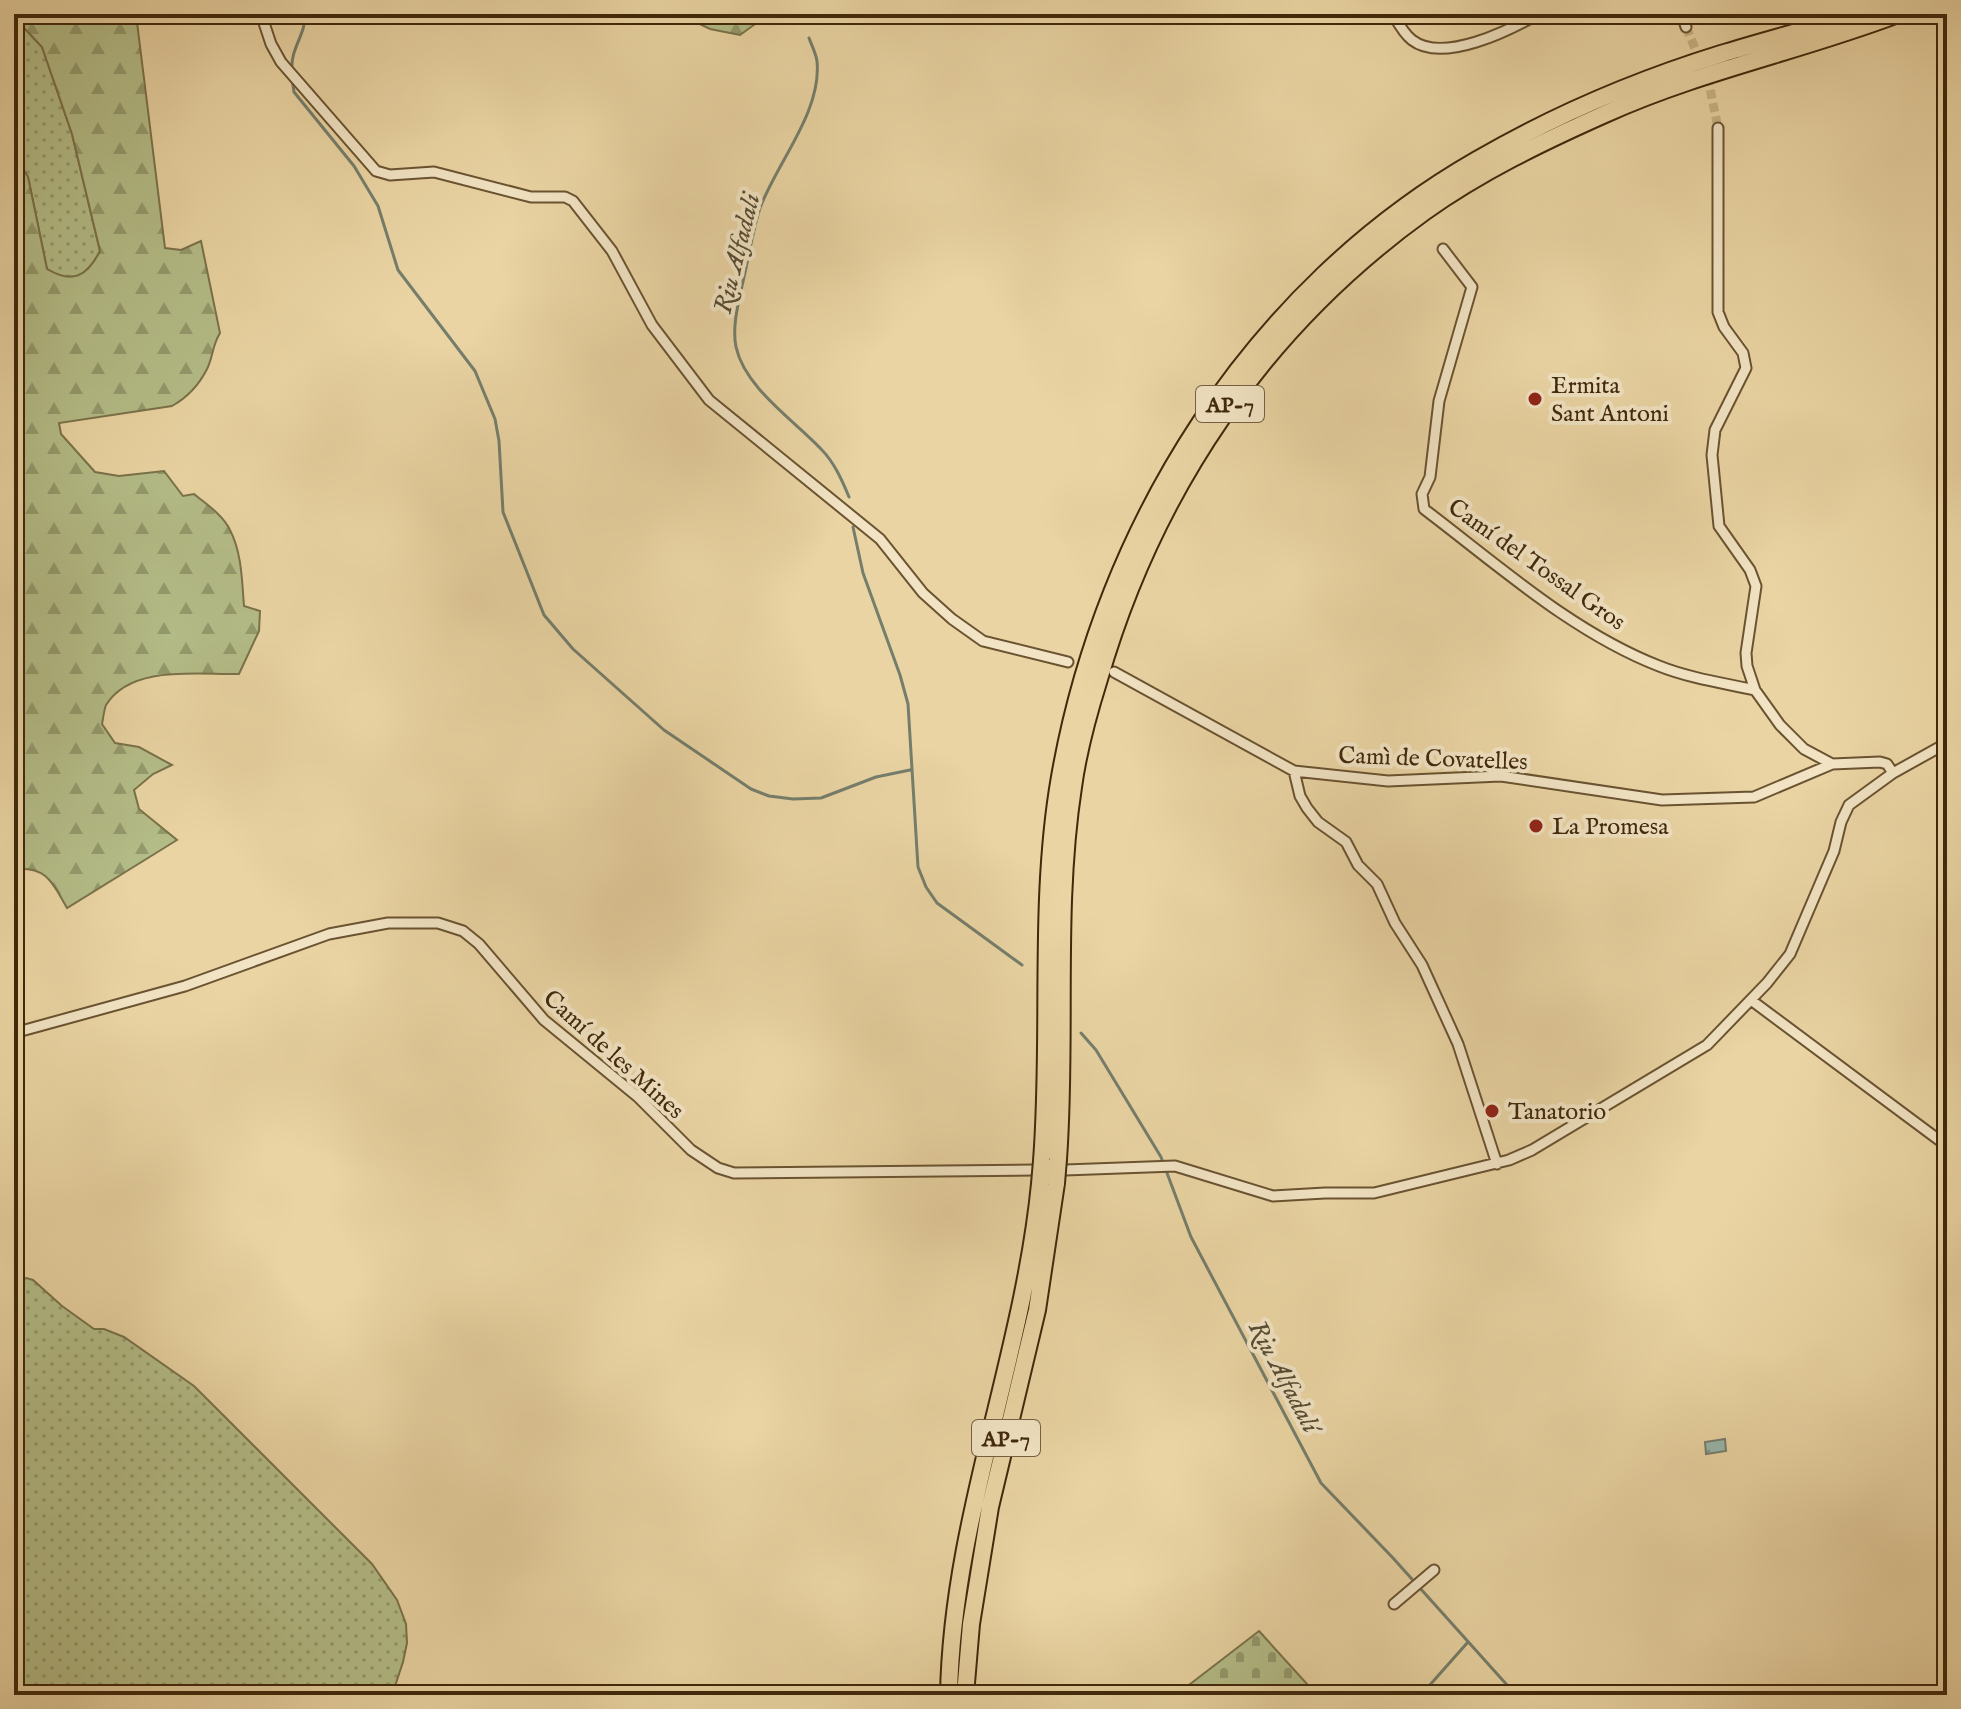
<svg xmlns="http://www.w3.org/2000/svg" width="1961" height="1709" viewBox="0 0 1961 1709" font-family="'IM FELL English',serif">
<defs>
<pattern id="grass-dots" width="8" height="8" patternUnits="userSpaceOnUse" patternTransform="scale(2)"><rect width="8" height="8" fill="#b4bd88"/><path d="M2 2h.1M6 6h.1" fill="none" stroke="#949a6d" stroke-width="1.8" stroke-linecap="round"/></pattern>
<pattern id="forest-firs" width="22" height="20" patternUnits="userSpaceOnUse" patternTransform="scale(2)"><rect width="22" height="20" fill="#b4bd88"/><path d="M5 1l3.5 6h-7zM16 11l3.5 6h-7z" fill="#949a6d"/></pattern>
<pattern id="cemetery-stones" width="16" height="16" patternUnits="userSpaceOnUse" patternTransform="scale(2)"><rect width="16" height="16" fill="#b4bd88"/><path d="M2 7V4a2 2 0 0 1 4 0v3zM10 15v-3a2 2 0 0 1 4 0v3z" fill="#949a6d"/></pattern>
<pattern id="water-ripples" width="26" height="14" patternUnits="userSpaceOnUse" patternTransform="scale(2)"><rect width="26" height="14" fill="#98b7ac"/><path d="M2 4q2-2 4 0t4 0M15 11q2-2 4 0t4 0" fill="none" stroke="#7d958a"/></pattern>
</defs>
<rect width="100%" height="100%" fill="#ead4a3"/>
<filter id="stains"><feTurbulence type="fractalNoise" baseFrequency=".0025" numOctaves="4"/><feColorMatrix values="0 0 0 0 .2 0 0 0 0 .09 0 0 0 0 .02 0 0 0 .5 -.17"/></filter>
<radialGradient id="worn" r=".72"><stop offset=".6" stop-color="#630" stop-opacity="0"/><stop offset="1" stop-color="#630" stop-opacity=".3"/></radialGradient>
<path fill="url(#grass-dots)" stroke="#7a724a" stroke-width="2" d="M14,17L42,47L72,134L100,251C87,277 72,284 47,269L28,177L14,155Z
M26,1278L33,1280L62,1306L94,1329H104L124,1337L194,1386L372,1564L397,1600L406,1624L407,1643L403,1662L392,1695H14V1283Z"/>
<path fill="url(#forest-firs)" stroke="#7a724a" stroke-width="2" d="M14,14H136L165,248L181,250L201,241L220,333C212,346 213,357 207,369C199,385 188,397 172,406L59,423L61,434L95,472L119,476L164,471L183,496L194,494C206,504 223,515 230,530C242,553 242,582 244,606L260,611L259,631L239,674C199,675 131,664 106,705C104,710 103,719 102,724L115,743L139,747L172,765L153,774L134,790L139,809L177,840L67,908C53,884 48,866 14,869V155L28,177L47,269C72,284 87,277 100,251L72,134L42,47L14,17Z
M679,14H769L740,35L710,29Z"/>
<path fill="url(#cemetery-stones)" stroke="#7a724a" stroke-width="2" d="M1259,1631L1317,1695H1176L1185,1688Z"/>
<path fill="url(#water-ripples)" stroke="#757e6c" stroke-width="2" d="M1725,1439L1726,1451L1706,1454L1705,1442Z"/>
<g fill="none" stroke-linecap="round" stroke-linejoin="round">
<path stroke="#757e6c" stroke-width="3" d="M809,38C812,46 816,54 817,61C822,112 777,162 760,208C752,233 748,261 742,286C738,304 732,328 736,347C745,388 794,420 821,449C834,462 842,480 849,497
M292,71C290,48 306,35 305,14
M292,78L294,92L354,166L378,206L398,270L475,371L495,419L499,441L503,512L544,615L573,649L664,730L751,789L769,796L793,799L821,798L876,777L910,770
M853,527L863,573L900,675L908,704L918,867L926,887L937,903L1022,965
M1081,1033L1096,1050L1161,1157L1191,1237L1321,1483L1393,1558L1516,1695
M1421,1695L1468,1642"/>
<path stroke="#c8b285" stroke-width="9" stroke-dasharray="9 4.5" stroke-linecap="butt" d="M1686,27L1708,79L1718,128"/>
<g stroke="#6a5331" stroke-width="13">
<path id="street" d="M261,14L271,44L281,62L376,171L390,175L434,172L531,197H565L573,201L612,251L652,325L709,400L880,539L923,593L952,619L983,641L1068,662
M1393,14C1398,23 1404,34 1412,40C1443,64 1510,30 1538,14
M1682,14L1686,27
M1718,128V312L1724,327L1743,353L1746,368L1715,430L1712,455L1719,526L1750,570L1756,586L1746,653L1747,666L1755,690L1780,725L1804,749L1832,764
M1443,249L1472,287L1439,401L1430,477L1422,494L1424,509C1498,565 1572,632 1659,666C1689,678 1723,683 1755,690
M1114,672L1294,771L1388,781L1501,776L1662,800L1754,797L1832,764L1880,762L1887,764L1893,773
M1294,771L1300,796L1307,808L1318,822L1346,842L1358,865L1377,884L1395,923L1422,965L1458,1044L1497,1164
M1751,1000L1947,1146
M14,1033L185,986L329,934L388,923H438L463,931L479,944L544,1020L638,1097L691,1150L718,1168L734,1173L1034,1170
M1065,1170L1175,1166L1273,1196L1325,1193H1374L1509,1160L1532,1150L1707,1045L1767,983L1790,954L1834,851L1841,822L1849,805L1893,773L1947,743
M1394,1604L1434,1570"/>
</g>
<g stroke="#40280b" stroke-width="20">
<path id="highway" d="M1058,1159C1067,1036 1054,910 1073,787C1078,750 1088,714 1099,679C1154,489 1263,328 1424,212C1480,172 1542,142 1605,114C1700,71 1801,51 1898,14
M1042,1161C1052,1033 1038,903 1060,777C1104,525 1252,289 1477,160C1553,116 1637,80 1721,54C1766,40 1811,29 1856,14
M949,1695C952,1520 1023,1357 1040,1184
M965,1695L971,1624L990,1507L1037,1310L1056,1183"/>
</g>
<use href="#street" stroke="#f1e3c3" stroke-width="9"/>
<use href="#highway" stroke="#ead4a3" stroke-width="16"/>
<g stroke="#40280b" stroke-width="20" stroke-linecap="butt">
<path id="highway-bridge" d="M1056,1183L1058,1159
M1040,1184L1042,1161"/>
</g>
<use href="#highway-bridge" stroke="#ead4a3" stroke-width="16"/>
</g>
<g fill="#8f2418" stroke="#f1e3c3" stroke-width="3">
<circle cx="1535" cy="399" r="8"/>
<circle cx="1536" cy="826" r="8"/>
<circle cx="1492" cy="1111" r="8"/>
</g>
<g text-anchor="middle" stroke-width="8" stroke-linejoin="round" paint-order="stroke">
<g fill="#f1e3c3" stroke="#756042" stroke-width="2">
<rect x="1196" y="386" width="68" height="36" rx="6"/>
<rect x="972" y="1420" width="68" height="36" rx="6"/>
</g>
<g font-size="22" font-weight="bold" fill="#40280b">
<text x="1230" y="412">AP-7</text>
<text x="1006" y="1446">AP-7</text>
</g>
<g font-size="24" fill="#40280b" stroke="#f1e3c3" text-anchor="start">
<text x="1551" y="393">Ermita<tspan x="1551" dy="28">Sant Antoni</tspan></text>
<text x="1552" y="834">La Promesa</text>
<text x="1508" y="1119">Tanatorio</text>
</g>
<g font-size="24" fill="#40280b" stroke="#f1e3c3">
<text transform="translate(1537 564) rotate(35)" y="8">Camí del Tossal Gros</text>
<text transform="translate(1433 758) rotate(2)" y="8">Camì de Covatelles</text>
<text transform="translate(614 1054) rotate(42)" y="8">Camí de les Mines</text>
</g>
<g font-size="26" font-style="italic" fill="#564c33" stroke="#f1e3c3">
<text transform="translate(736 253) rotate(-76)" y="9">Riu Alfadali</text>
<text transform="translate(1285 1376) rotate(62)" y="9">Riu Alfadalí</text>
</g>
</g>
<rect width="1961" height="1709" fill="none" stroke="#ead4a3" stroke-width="48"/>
<rect x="16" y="16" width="1929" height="1677" fill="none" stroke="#40280b" stroke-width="4"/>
<rect x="24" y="24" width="1913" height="1661" fill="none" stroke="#40280b" stroke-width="2"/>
<rect width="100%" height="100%" filter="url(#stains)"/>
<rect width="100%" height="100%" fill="url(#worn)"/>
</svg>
